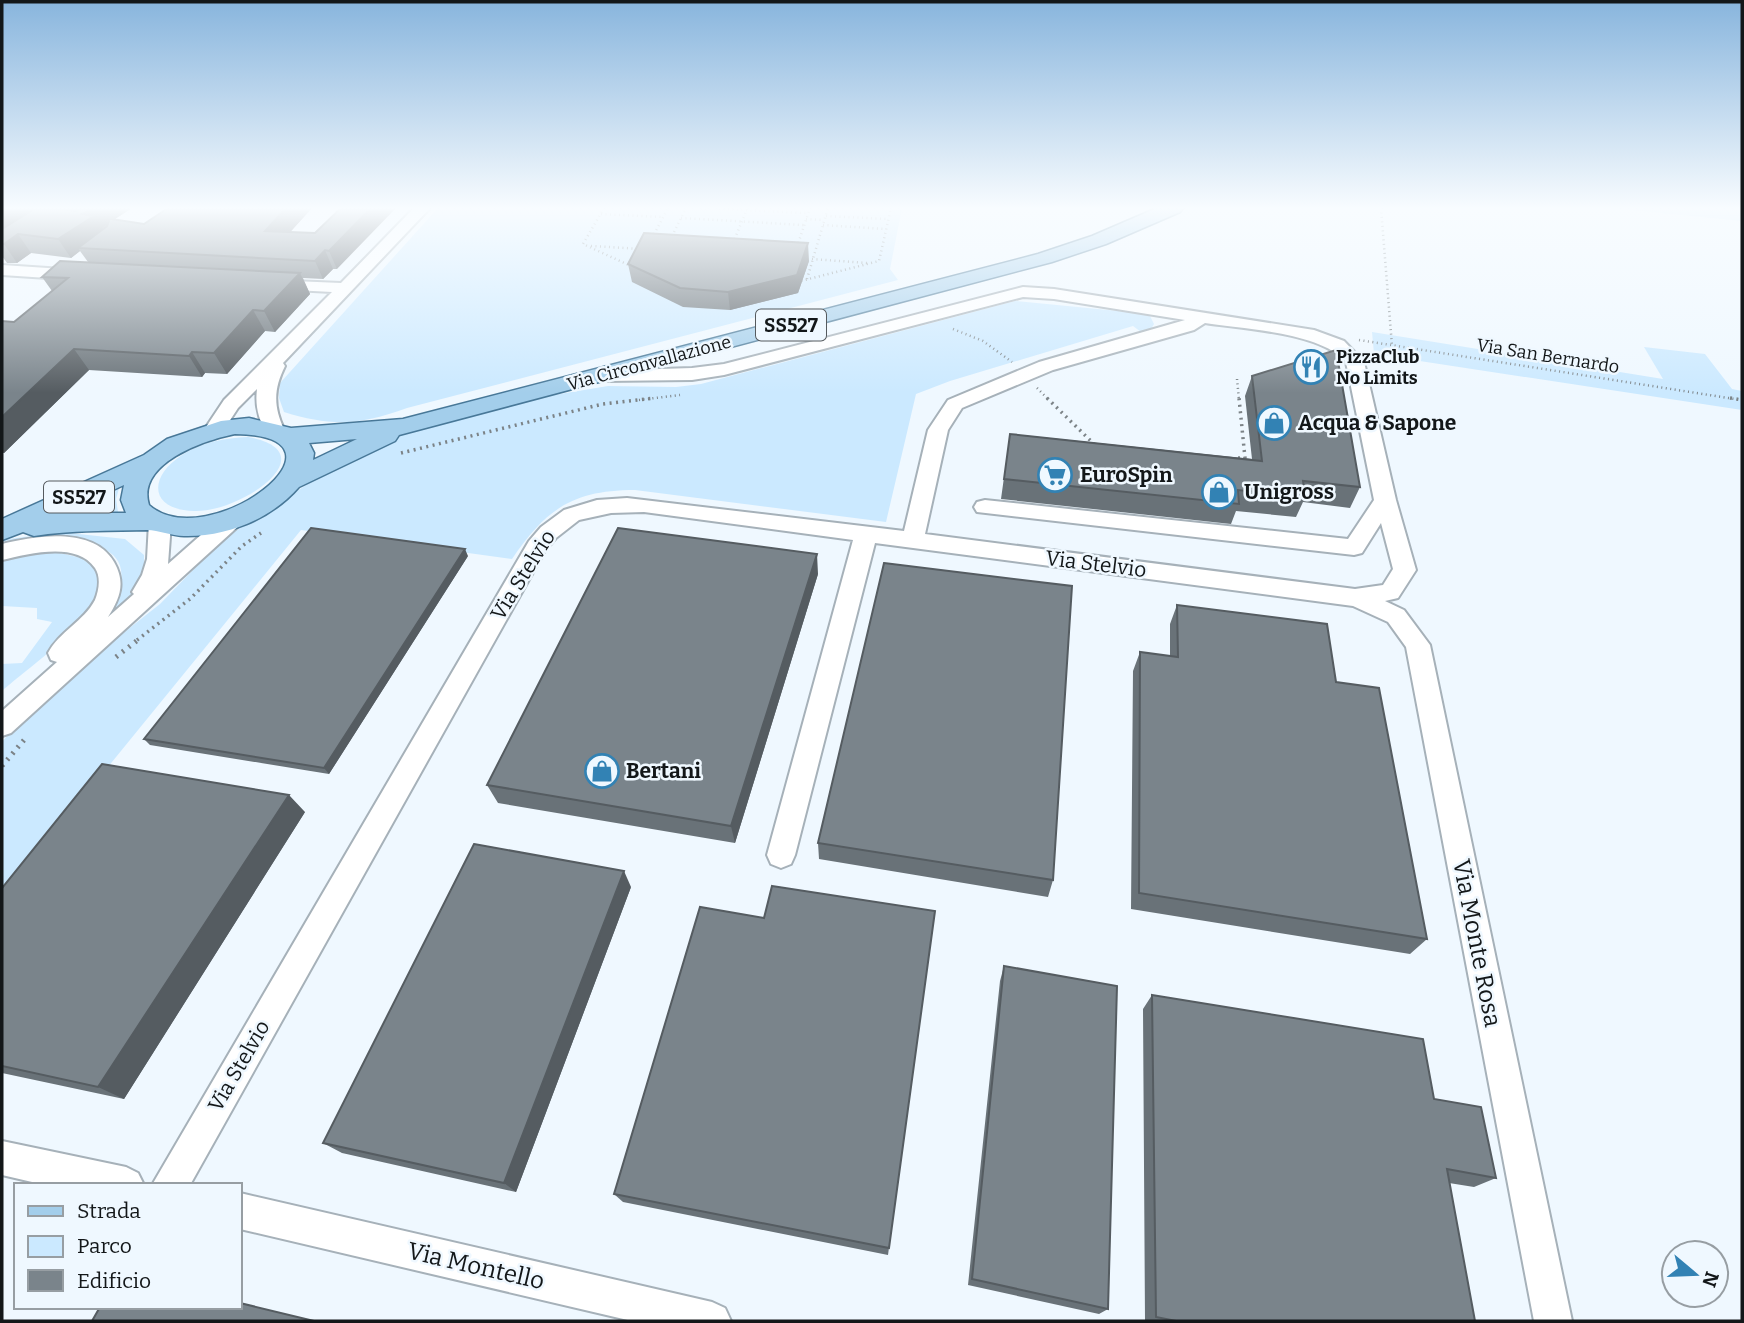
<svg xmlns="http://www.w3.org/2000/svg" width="1744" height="1323" viewBox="0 0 1744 1323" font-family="Bitter,serif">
<rect width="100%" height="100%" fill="#eff8ff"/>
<path fill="#cbe9ff" d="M438,208H902L890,269L898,280L407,408C361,425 332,427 284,412L279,398L280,383Z
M1611,208H1742V221Z
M1015,301L1149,314L1154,324L1151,329L1141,332L1133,326L950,381L916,394L886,522L635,490C573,490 546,509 512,559L301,530L2,897V742L18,723L80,667L160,604L222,540L326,472L366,451L404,434L446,421L536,398L608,386L676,387L701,384Z
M1372,332L1663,379L1644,347L1705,354L1732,389L1742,391V410L1374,354Z
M248,437C330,452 240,513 194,511C149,510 148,477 182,455C202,442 225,438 248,437Z
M120,485L116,499L118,512L58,516L60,512Z
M60,532L125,539L144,555V564L154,566L143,587L96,628C107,613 118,599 121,580C129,528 29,542 2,548V540Z
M56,552L81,558L98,570C99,575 100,581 100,586C96,621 28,668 2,691V664L22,663L52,622L37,619V608L2,606V558Z"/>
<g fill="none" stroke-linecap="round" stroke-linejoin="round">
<g stroke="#a6b1b9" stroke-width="4">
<path id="minor" d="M414,208H430L283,363L285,366C274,388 273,406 284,429L281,433H267C258,419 255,405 257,389L238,408L221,434H207L204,430L224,400L332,292L275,289L267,284L269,280L341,283Z
M2,265L78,270L86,275L78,280L2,275Z
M1023,287L1054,289L1314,330L1344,341L1364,362L1396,500L1416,570L1398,598L1385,601L1404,610L1430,645L1572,1321H1534L1406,647L1388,622L1353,606L875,543L795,855L791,864L781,868L771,864L767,855L853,540L644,512L611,513L579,520L556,538L545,551L190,1185H152L529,541L541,527L564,510L597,500L627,498L904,531L928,430L948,400L1039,362L1185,320L1054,299L1023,297L724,375L692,380L603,381L596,379L594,375L596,371L692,368L724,364ZM1205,323C1243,329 1321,332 1346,362L1374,500L1348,539L985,500L977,502L974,507L977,512L1354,555L1362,553L1381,523L1393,569L1383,585L1355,589L925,534L948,430L962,408L1053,370L1194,330Z
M235,510L243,512L246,517L243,522L11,733L2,736V711L57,662L51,660L48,653C59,632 84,621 95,600C99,590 101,577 95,568C76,541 29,554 2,560V544C35,536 93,526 114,562C126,583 120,598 108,617L134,594L132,592L142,575L147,559L149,523L152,518L160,516L168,518L171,523L168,564L227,512Z
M2,1141L126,1167L138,1173L144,1185H45L2,1175Z
M240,1193L712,1302L725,1308L731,1321H632L240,1229Z"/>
</g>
<g stroke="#487898" stroke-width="3">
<path id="major" d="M1157,208H1183L1180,212L1106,244L1052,262L399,435L395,441L299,487C271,519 227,537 184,536C171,536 159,530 147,530C110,531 71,530 34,536L23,532L2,540V519L144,455L167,439L221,421L249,418L291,428L403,419L1038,254L1092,236ZM235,434C368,436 207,557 149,505C136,463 205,440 235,434ZM357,439L313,460L314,453L309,443ZM124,485L121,500L126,513H63Z"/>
</g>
<path stroke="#7c8387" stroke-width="2.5" stroke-dasharray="1 3.5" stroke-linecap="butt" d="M604,208L583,244L633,267
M701,208L808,213
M1381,208L1392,346
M601,214L663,217
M826,216L888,219
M681,218L804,225
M806,219L824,220
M823,225L886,229
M652,238L668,208
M670,240L686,208
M733,243L747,209
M591,246L642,249
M797,247L810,208
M812,259L867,263
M807,279L828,208
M797,282L879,261L891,208
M953,329L983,341L1012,362
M1359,340L1741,400
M1237,379L1239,400
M1037,388L1049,400
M639,400L680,395"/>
<path stroke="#7c8387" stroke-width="3.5" stroke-dasharray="2 4.5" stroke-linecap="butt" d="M1047,398L1096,446
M1730,398L1742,400
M401,453L603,404L654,398
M1238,458H1245L1239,398
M137,640L190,599L242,546L261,533"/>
<path stroke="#7c8387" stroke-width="5" stroke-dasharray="2 6" stroke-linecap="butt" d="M116,657L139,639
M2,766L24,740"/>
<use href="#minor" fill="#fff" fill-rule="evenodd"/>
<use href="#major" fill="#a3ceeb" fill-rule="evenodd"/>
</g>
<path fill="#697278" d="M2,208L65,210L64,208H132L115,219L144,224L312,208L290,232L315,233L341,208L337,269H333L323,279L303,278L310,294L275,332L265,331L227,374L205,373L202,377L89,370L4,453H2V321L14,322L52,291L42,277L88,262L80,251L71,258L31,253L17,263H7L2,256Z
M809,261L798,293L730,310L683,307L632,282L628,264Z
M1252,376L1360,487L1350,508L1303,502L1296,517L1236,511L1231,524L1001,499L1010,434L1252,459L1245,396Z
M468,556L329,774L150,745L144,739Z
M818,574L735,843L498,803L487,785Z
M1177,605L1336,682L1427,939L1410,954L1131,909L1133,671L1140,652L1170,656V624Z
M305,812L124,1099L2,1073V888Z
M818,843L1053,880L1048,897L819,859Z
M631,887L516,1192L342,1153L323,1143Z
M935,911L888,1255L623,1202L614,1194L764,918Z
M1004,966L1108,1309L1099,1314L968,1285L1000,981Z
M1152,995L1434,1099L1496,1178L1474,1187L1449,1183L1475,1321H1145L1143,1009Z"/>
<path fill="#555c61" d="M6,208H46L2,238V211Z
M93,208H132L110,222L105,218L109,223L102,228L106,235L78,248L80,251L71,258L58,239L82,214Z
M286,208H312L274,250L265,231Z
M371,208H396L337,269L329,251Z
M18,234L31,253L17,263L4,244Z
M808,243L809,261L798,293L730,310L728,292Z
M325,250L333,269L323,279L315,261Z
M300,273L310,294L275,332L264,311Z
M253,310L265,331L227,374L214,353Z
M74,349L89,370L4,453L2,450V417Z
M192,352L205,373L202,377L189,356Z
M465,549L468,556L329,774L324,768Z
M817,554L818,574L735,843L731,826Z
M289,795L305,812L124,1099L98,1087Z
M624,871L631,887L516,1192L504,1183Z"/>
<path fill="#7a848b" stroke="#555c61" stroke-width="2" d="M36,208H48L76,211L82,208H93L82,214L94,216L58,239L18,234L4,244H2V229Z
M168,208H286L265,231L315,233L341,208H371L329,251L325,250L315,261L78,248L107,226L109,221L105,218L144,224Z
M644,233L808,243L797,275L728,292L680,288L628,264Z
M60,261L300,273L264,311L253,310L214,353L192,352L189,356L74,349L2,417V321L14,322L68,278L42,277Z
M1336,350L1360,487L1303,481L1305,497L1238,490L1239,504L1004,479L1010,434L1262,461L1252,376Z
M311,528L465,549L324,768L144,739Z
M618,528L817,554L731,826L487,785Z
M884,563L1072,586L1053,880L818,843Z
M1177,605L1327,624L1336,682L1379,688L1427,939L1139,893L1140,652L1178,657Z
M102,764L289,795L98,1087L2,1066V888Z
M474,844L624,871L504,1183L323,1143Z
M772,886L935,911L889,1248L614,1194L700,907L764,918Z
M1004,966L1117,986L1108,1309L972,1279Z
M1152,995L1423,1039L1434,1099L1481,1107L1496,1178L1447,1169L1475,1321H1176L1156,1317Z
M240,1303L314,1321H92L100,1307H240Z"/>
<linearGradient id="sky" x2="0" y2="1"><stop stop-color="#88b5dd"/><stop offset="0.53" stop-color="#f8fcff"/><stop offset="1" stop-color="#f8fcff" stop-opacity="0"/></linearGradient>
<rect width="1744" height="393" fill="url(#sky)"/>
<defs>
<g id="restaurant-ring" transform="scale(1.75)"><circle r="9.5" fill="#eff8ff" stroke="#3282b4" stroke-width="1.5"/><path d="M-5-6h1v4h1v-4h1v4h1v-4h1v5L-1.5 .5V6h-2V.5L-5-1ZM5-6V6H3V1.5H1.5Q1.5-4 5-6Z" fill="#3282b4"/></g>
<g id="shop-ring" transform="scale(1.75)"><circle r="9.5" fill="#eff8ff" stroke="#3282b4" stroke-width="1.5"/><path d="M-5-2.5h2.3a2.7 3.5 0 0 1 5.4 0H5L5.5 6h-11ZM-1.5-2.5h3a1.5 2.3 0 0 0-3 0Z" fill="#3282b4"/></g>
<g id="supermarket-ring" transform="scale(1.75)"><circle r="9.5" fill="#eff8ff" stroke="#3282b4" stroke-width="1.5"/><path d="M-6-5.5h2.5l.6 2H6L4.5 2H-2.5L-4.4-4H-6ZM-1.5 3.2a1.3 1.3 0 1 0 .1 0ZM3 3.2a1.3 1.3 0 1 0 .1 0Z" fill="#3282b4"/></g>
</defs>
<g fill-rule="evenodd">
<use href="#restaurant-ring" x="1311" y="367"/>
<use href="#shop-ring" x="1274" y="423"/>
<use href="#supermarket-ring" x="1055" y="475"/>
<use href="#shop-ring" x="1219" y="492"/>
<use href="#shop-ring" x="602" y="771"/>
</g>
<g text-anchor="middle" stroke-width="5" stroke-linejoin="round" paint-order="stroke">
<g font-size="18" fill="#131719" stroke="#eff8ff">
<text transform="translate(1548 356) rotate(9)" y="6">Via San Bernardo</text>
<text transform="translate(649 363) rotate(-15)" y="6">Via Circonvallazione</text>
</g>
<g font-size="18" font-weight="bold" fill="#131719" stroke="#eff8ff" text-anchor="start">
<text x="1336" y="363">PizzaClub<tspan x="1336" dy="21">No Limits</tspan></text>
</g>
<g fill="#eff8ff" stroke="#555a5e" stroke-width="2">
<rect x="756" y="309.5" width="70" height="31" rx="5"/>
<rect x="44" y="481.5" width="70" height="31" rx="5"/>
</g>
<g font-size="19" font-weight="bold" fill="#131719">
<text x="791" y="332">SS527</text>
<text x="79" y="504">SS527</text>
</g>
<g font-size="21" font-weight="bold" fill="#131719" stroke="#eff8ff" text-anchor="start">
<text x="1298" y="430">Acqua &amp; Sapone</text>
<text x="1080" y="482">EuroSpin</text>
<text x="1244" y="499">Unigross</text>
<text x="626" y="778">Bertani</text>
</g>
<g font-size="21" fill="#131719" stroke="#eff8ff">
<text transform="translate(1096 564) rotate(7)" y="7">Via Stelvio</text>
<text transform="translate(523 575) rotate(-58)" y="7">Via Stelvio</text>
<text transform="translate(239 1066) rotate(-60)" y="7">Via Stelvio</text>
</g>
<g font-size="24" fill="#131719" stroke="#eff8ff">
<text transform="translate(1477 943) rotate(79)" y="8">Via Monte Rosa</text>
<text transform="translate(476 1266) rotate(13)" y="8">Via Montello</text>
</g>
</g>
<rect width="1744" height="1323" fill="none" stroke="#131719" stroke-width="7"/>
<rect x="14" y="1183" width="228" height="126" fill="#eff8ff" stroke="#979ea3" stroke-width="2"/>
<rect x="28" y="1206" width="35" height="10" fill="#a3ceeb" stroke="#979ea3" stroke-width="2"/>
<text x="77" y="1218" font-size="21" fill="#131719">Strada</text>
<rect x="28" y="1236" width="35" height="21" fill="#cbe9ff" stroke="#979ea3" stroke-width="2"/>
<text x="77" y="1253" font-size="21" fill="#131719">Parco</text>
<rect x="28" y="1270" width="35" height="21" fill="#7a848b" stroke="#979ea3" stroke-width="2"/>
<text x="77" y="1288" font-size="21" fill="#131719">Edificio</text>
<g transform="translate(1695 1274) rotate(109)"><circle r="33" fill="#eff8ff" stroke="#979ea3" stroke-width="2"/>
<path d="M0-5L12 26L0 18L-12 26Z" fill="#3282b4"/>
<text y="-10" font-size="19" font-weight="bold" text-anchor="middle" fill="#131719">N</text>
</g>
</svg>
